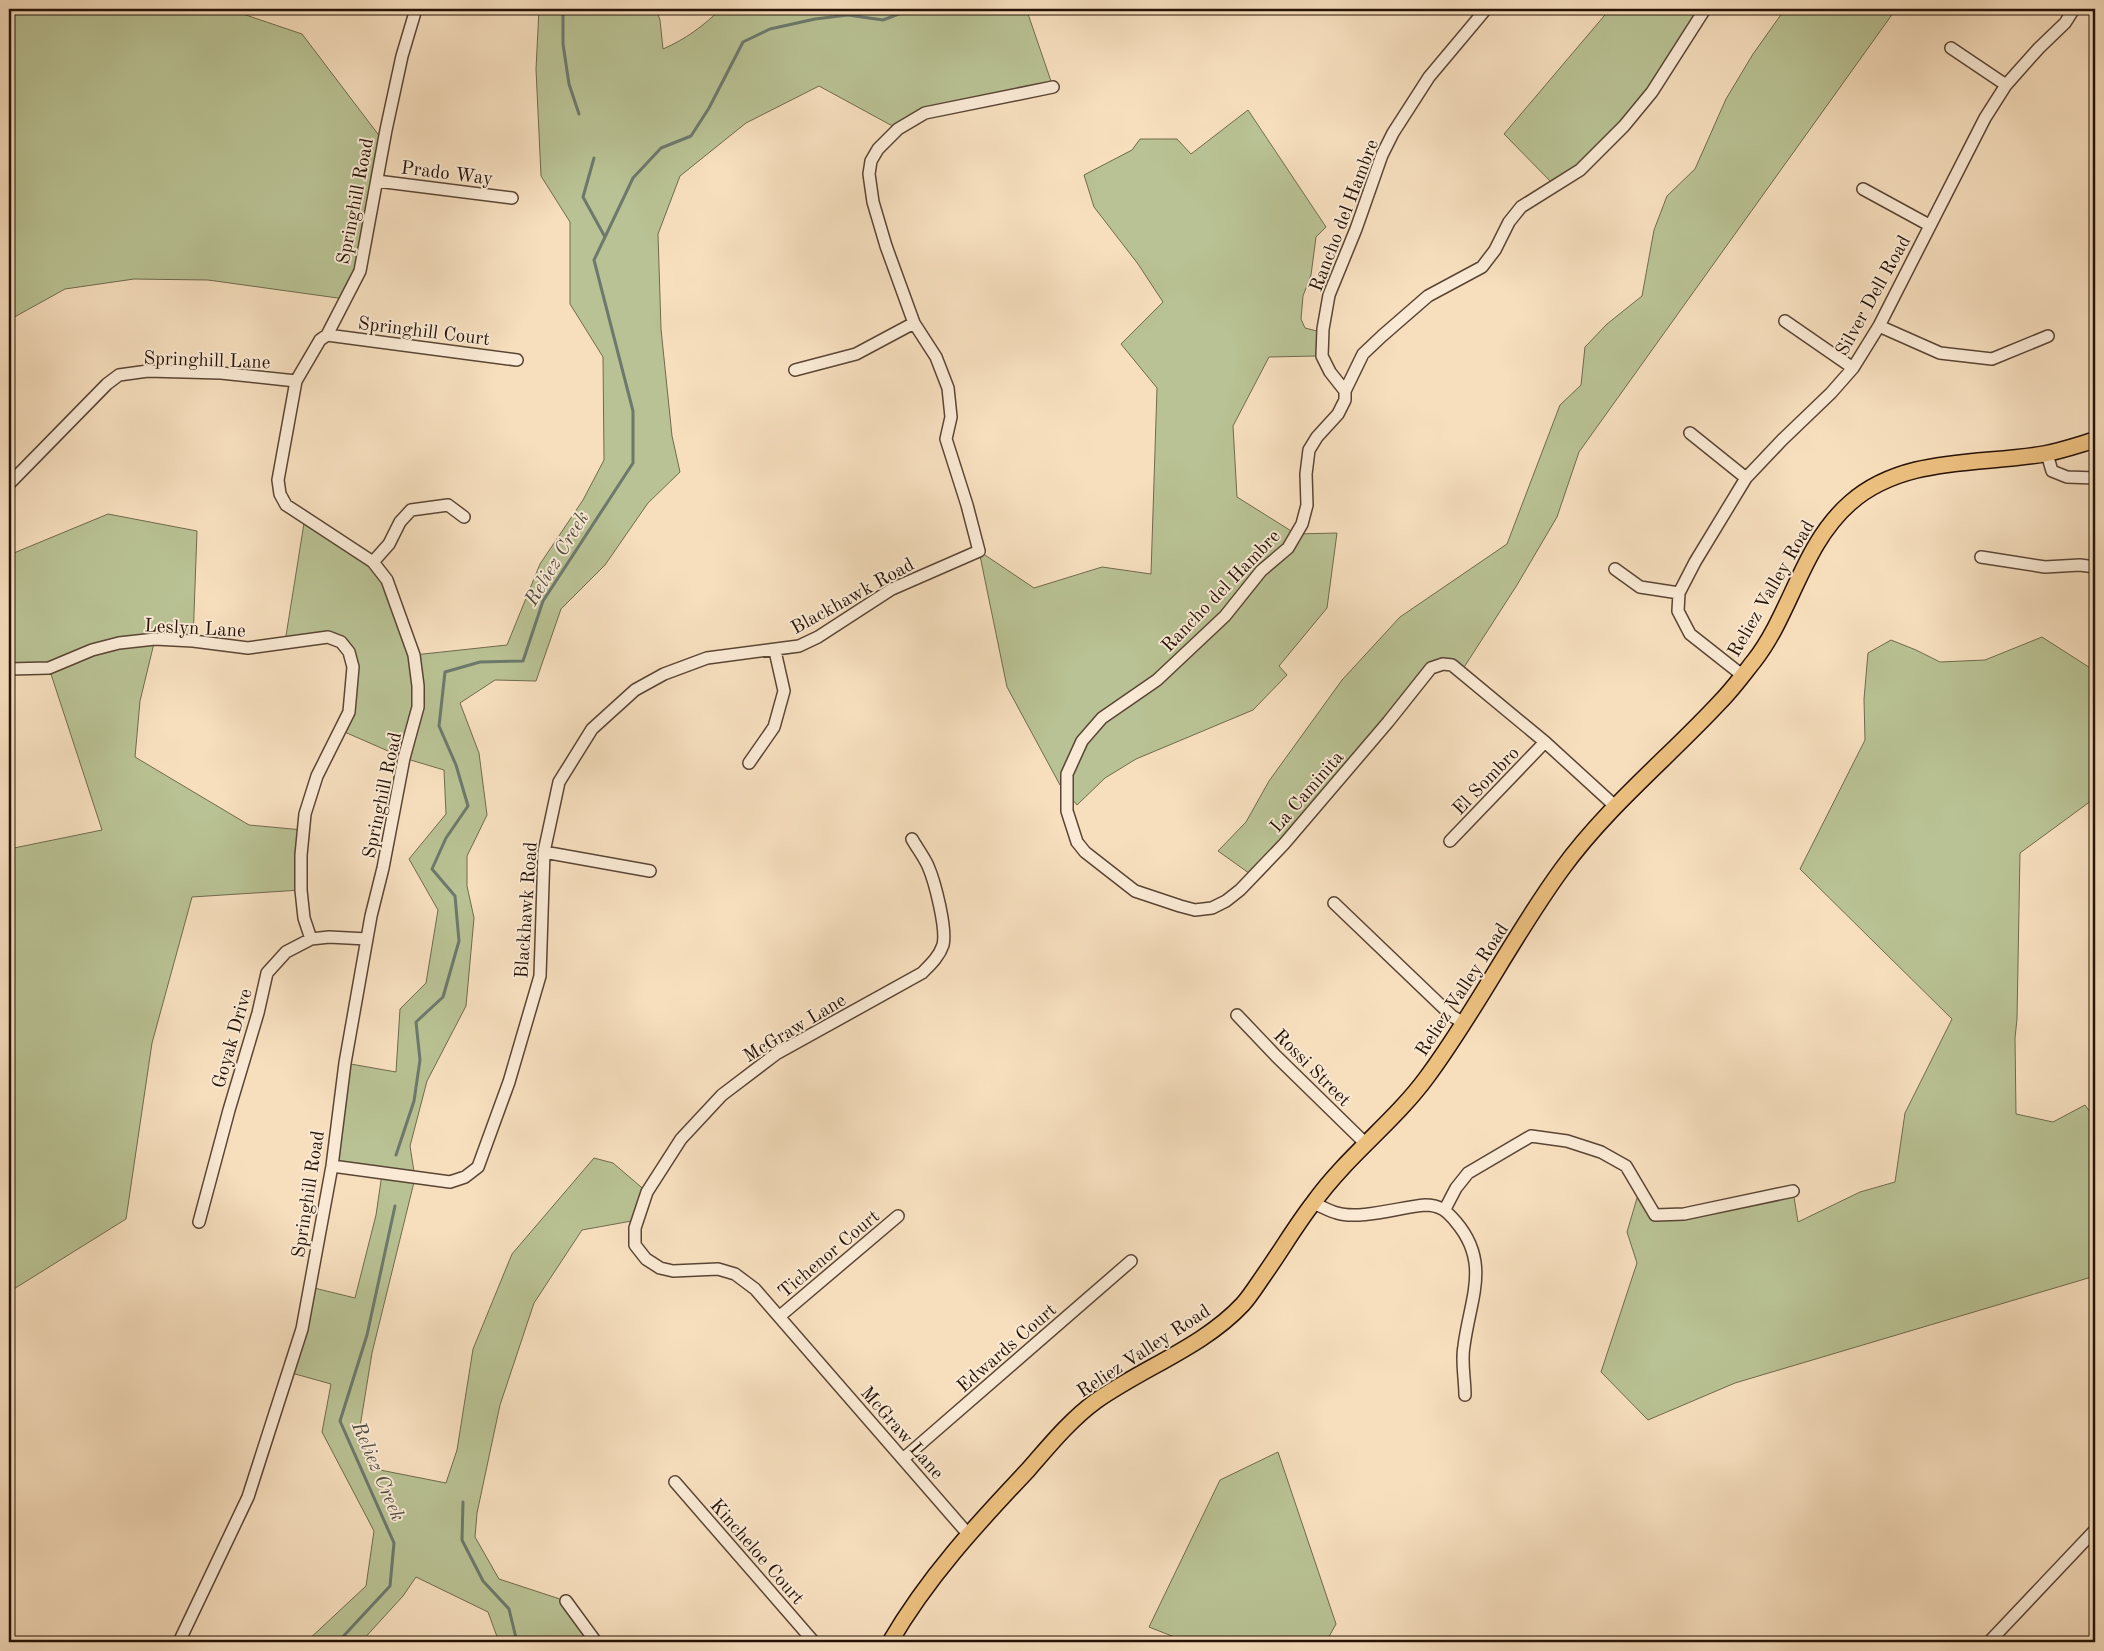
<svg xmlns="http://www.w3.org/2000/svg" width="2104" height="1651" viewBox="0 0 2104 1651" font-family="'Old Standard TT',serif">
<rect width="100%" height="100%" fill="#f7dfbe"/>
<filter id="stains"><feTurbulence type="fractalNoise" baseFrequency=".004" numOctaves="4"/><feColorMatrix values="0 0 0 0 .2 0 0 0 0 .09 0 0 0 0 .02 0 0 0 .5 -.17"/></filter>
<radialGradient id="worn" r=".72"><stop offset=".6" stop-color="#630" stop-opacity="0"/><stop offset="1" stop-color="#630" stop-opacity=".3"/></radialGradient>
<path fill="#b9c294" stroke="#706a4d" d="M9,9H228L302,34L387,146L365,249L345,299L208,280L134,279L65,289L9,320Z
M539,9H656L660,20L663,49C686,39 703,26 721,9H1031L1027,11L1053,87L947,107L898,129L819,86L746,123L680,176L658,234L661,329L672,436L680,472L648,503L605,565L561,609L536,681L495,680L460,703L479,753L487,815L467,856V886L474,918L466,1006L427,1081L410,1146L415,1178L372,1353L358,1439L375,1469L446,1483L457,1450L473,1349L512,1254L594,1158L613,1163L647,1192L637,1220L582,1230L534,1303L500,1405L477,1513L475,1537L499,1579L566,1601L589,1633L580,1642H499L488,1612L416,1577L403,1596L361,1642H306L366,1586L374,1531L322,1432L331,1384L288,1372L310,1287L355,1298L376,1215L382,1174L332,1166L345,1063L396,1072L400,1009L426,983L438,910L409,859L446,814L444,770L404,758L340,730L353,667L341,642H285L305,517L373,562L414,655L507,645L540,564L583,500L604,460L603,357L570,304V222L541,176L536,69Z
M1610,9H1705L1637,112L1555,186L1504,134Z
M1785,9H1896L1579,452L1557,517L1517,585L1461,672L1452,665L1431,668L1253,876L1218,851L1246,822L1269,781L1342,680L1400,617L1507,544L1560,405L1581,385L1585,347L1607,324L1642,296L1654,230L1667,196L1695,169L1726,99L1753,54Z
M1248,110L1326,227L1316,237L1311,275L1303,296L1301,319L1305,328L1317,331L1316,356L1269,357L1233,426L1237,497L1296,534L1337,533L1327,608L1279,666L1287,675L1253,710L1136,759L1105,778L1077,805L1060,785L1007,687L979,551L1034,588L1102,567L1151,574L1157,388L1121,344L1163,302L1138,264L1094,207L1084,175L1132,150L1140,139H1177L1191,154Z
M108,514L197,531L193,641L155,639L140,701L135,757L249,825L303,830L301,890L192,897L152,1043L126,1219L9,1292V849L102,830L49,668L9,669V555Z
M2042,637L2095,671V798L2020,853L2017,1019L2015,1038L2016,1114L2053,1122L2085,1105L2095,1119V1276L1735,1383L1648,1420L1601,1372L1637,1263L1627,1232L1640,1188L1655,1215L1793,1191L1798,1222L1860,1192L1895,1182L1905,1113L1952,1019L1800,869L1865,740L1864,699L1868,653L1891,640L1916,650L1940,662L1985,660Z
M1278,1452L1336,1624L1326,1642H1187L1149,1627L1220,1480Z"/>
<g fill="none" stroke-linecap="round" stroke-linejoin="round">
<path stroke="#6d796d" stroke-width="3" d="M563,9V44L569,84L579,114
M605,237L633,178L661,148L691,136L709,108L743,42L770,29L815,19L848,15L883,20L912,9
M396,1155L414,1101L420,1060L416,1022L443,997L459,941L455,896L432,869L446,838L468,806L456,765L439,726L445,672L480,662L523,661L543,601L633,463V411L594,260L605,237L583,197L594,158
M463,1502L462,1540L483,1581L509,1609L517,1642
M338,1642L390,1586L394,1543L340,1421L367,1335L395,1206"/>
<g stroke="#5a4534" stroke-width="14">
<path id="minor" d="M1486,9L1429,77L1393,133L1382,155L1356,229L1329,295L1323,329L1322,356L1330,372L1345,391V400L1338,414L1317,437L1309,450L1306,474L1307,505L1302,524L1288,548L1261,571L1225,616L1157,680L1102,718L1082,741L1067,774V811L1077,842L1085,852L1135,891L1180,906L1195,910L1212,908L1226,901L1240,890L1284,844L1388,722L1431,668L1443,664L1452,665L1545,742L1615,806
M1951,48L2006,85
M377,181L512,198
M1863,189L1929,225
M1785,321L1853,368
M1879,326L1940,353L1992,359L2048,336
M327,335L517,360
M795,370L856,354L914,323
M1345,391L1363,354L1382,336L1428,296L1482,267L1495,250L1509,222L1521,207L1580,170L1624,126L1652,92L1705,9
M1690,433L1746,478
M2047,454L2052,471L2067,477L2095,478
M10,483L107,384L119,375L148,371L221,373L296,381
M1981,557L2045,567L2080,565L2095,567
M373,562L389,544L400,522L411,510L448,505L464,517
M1615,569L1640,587L1679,593
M9,669L49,668L92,650L119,643L155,639L193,641L248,648L328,637L341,642L349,652L353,667L349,712L317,776L305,814L301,855V890L304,918L311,939
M1742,675L1690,634L1678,611L1679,593L1695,562L1746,478L1782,440L1831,393L1853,368L1879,326L1985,118L2006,85L2039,48L2065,23L2074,9
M749,763L774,727L784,691L775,651
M912,839C917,848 924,857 928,866C935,882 947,929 943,945C939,957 930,965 922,973L776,1054L722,1095L681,1139L647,1192L635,1228V1245L646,1259L660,1268L673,1271L718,1269L735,1274L755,1289L968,1534
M1450,841L1545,742
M544,852L650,871
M1334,903L1452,1016L1464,1023
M1237,1015L1276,1056L1365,1143
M332,1166L450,1182L465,1177L478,1167L509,1082L540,976L544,852L559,782L592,729L635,690L664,674L707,658L799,646L818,637L892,589L979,551L967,505L946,439L951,417L948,388L936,357L914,323L886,246L873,202L869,174L871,161L878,149L898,129L925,113L1053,87
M1313,1203C1321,1206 1329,1211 1337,1213C1359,1220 1401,1207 1425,1205C1440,1205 1447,1211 1456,1222C1491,1263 1470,1299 1464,1346C1461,1361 1465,1379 1465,1395
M1445,1209L1456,1188L1468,1173L1531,1136L1567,1141L1601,1152L1626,1166L1655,1215L1684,1214L1793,1191
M199,1222L229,1110L258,1013L267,973L286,952L311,939L329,937L367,939
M780,1316L898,1216
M903,1459L1131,1261
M675,1482L814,1642
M566,1601L596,1642
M179,1642L248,1497L302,1329L332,1166L345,1063L371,916L383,868L404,758L418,707V686L414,655L387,580L373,562L286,505L280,494L278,480L296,381L320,340L327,335L360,271L386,130L402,56L416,9
M1989,1642L2095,1530"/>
</g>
<g stroke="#261206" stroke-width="18">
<path id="major" d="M890,1642C928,1577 976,1525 1028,1470C1049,1446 1070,1420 1096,1401C1144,1367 1203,1347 1243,1304C1251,1295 1257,1285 1264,1275C1281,1251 1296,1225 1314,1202C1347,1156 1394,1122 1427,1077C1476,1011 1513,936 1562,869C1607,807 1668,758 1720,702C1732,690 1743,675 1754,661C1792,612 1802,545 1850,503C1903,456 1979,465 2044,454C2061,451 2078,445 2095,440"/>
</g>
<use href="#minor" stroke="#faead5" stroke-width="11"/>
<use href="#major" stroke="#ecc07f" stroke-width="15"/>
</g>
<g text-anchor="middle" stroke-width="4" stroke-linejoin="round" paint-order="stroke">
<g font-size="19" fill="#261206" stroke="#faead5">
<text transform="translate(447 172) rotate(7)" y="7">Prado Way</text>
<text transform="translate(354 201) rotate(-79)" y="7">Springhill Road</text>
<text transform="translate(1343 215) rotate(-69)" y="7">Rancho del Hambre</text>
<text transform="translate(1872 295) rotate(-61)" y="7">Silver Dell Road</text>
<text transform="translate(424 330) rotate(7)" y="7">Springhill Court</text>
<text transform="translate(207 359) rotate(2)" y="7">Springhill Lane</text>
<text transform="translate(1770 588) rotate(-60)" y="7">Reliez Valley Road</text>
<text transform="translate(1220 590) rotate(-46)" y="7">Rancho del Hambre</text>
<text transform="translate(852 595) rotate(-29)" y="7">Blackhawk Road</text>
<text transform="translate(195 627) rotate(3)" y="7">Leslyn Lane</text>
<text transform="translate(1485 780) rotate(-46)" y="7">El Sombro</text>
<text transform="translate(1306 791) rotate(-49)" y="7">La Caminita</text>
<text transform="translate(381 795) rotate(-78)" y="7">Springhill Road</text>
<text transform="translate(525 910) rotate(-86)" y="7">Blackhawk Road</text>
<text transform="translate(1461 989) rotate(-57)" y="7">Reliez Valley Road</text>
<text transform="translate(794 1027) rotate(-31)" y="7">McGraw Lane</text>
<text transform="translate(231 1038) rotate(-74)" y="7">Goyak Drive</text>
<text transform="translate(1313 1067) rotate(45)" y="7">Rossi Street</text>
<text transform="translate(307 1194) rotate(-81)" y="7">Springhill Road</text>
<text transform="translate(828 1253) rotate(-40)" y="7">Tichenor Court</text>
<text transform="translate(1006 1347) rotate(-41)" y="7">Edwards Court</text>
<text transform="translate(1143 1350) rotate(-33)" y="7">Reliez Valley Road</text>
<text transform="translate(903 1432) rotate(49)" y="7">McGraw Lane</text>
<text transform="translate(758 1551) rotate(49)" y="7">Kincheloe Court</text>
</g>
<g font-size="20" font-style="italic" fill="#504e42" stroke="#faead5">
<text transform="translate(556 558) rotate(-59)" y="7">Reliez Creek</text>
<text transform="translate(379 1471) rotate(67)" y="7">Reliez Creek</text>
</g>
</g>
<rect width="2104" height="1651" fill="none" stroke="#f7dfbe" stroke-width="30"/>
<rect x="10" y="10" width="2084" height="1631" fill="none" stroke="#261206" stroke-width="2.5"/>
<rect x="15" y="15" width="2074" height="1621" fill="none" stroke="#261206"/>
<rect width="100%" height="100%" filter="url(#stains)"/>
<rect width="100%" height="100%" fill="url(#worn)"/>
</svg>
